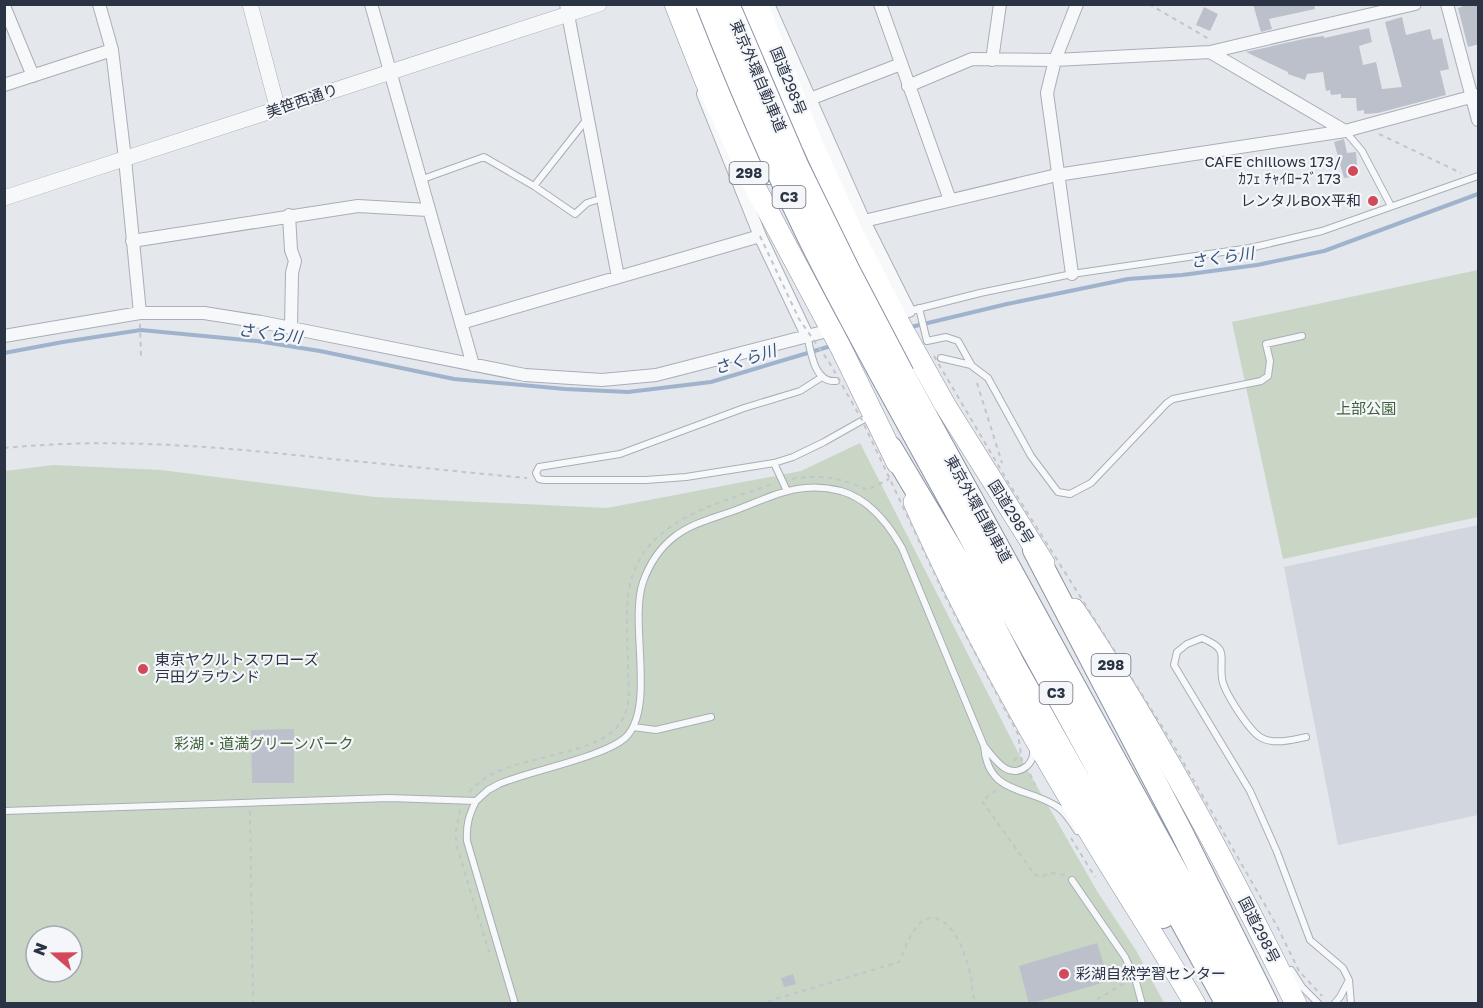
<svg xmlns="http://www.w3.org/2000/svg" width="1483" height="1008" viewBox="0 0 1483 1008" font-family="'Golos Text','Noto Sans JP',sans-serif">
<rect width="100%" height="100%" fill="#e4e7ec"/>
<path fill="#d2d6de" d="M1478,525V815L1338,845L1284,567Z"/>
<path fill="#c9d6c5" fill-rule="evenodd" d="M1478,270V517L1283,559L1232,322Z
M860,443L1024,764L1097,891L1137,952L1164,1003L5,1004V471L53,465L161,470L375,497L607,508L801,471ZM36,936H72V972H36Z"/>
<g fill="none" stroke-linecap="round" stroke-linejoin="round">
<path stroke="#9fb4cc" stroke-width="4" d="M911,327L1007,304L1128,279L1182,275L1257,265L1324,251L1478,194
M4,353L63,342L141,330L257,341L320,351L454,379L565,389L628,392L711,382L831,346"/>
</g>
<path fill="#bbc0ca" d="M1253,4H1314L1315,9L1269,19L1272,29L1261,32Z
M1469,4H1479V44L1468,47L1458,8Z
M1204,7L1218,14L1210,31L1196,25Z
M1402,17L1406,35L1430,29L1433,40L1442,38L1449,69L1440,71L1446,95L1378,113L1364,114V110L1357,111L1356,98H1341V94L1331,95L1330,90L1326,91L1323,72L1307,74L1305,80L1288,74V72L1246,52L1308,38L1324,36V38L1369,28L1372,42L1359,46L1363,65L1376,62L1382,89L1402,87L1385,22Z
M1344,139L1347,153L1356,152L1358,176L1344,178L1334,142Z
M294,729V783H252L251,730Z
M1097,943L1109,981L1029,1004L1019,966Z
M793,974L796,984L784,987L781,978Z"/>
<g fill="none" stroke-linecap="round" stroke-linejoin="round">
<g stroke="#a9aeb7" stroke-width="8">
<path id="service" d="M1346,132L1362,151L1391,206
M420,180L484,157L534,186L587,119
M534,186L575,214L587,203L603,198
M919,308L927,341L946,337L958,341L972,366L988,378L1031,456L1058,492L1070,494L1091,483L1167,403L1173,399L1261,381L1268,376L1270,361L1266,344L1302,336
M909,311L980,293L1072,274L1250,248L1322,231L1478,176
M807,335C811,352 814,383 836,381
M941,358L971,365
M822,377L800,391L744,408L620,454L539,467L536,473L539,479L544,480H646L686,477L774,463L793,457L824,442L870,416
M774,463L787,491
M633,727L656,730L711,717
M1306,737C1293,740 1272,745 1260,737C1249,730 1223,691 1222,678C1219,655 1230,650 1202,638L1187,644L1177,652L1174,665L1250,791L1277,852L1310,940L1343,968L1349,980
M984,746C988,797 1030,786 1059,808C1067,814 1072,823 1077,831
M476,801L488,790L499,784C529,771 605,757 626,737C656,706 629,623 643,582C649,565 660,548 674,537C692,523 714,518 736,510C758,502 781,490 805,488C816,487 829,488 841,491C869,499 888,523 902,548L984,746C995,759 1008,781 1027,766C1032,761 1034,756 1033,749
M4,811L389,798L476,801C469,815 466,825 467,841L515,1004
M1072,880L1125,957L1135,978L1142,1004
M1291,970L1302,987L1319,1004
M1334,1004L1340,997L1349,980L1351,1004"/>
</g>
<g stroke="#a9aeb7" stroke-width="14">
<path id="minor" d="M99,4L112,50L125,159L140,313
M371,4L473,365
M566,4L618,277
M768,4L864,221L909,311L890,315
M880,4L950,200
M1447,4L1478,120
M4,6L33,76
M1210,52L1345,131
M992,60L1000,4
M4,85L112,50
M908,86L972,59L1055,60L1210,52L1415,4
M703,94L760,236L807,335
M810,99L901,64
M289,215L291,250L295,261L292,273L291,328
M864,221L1057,175L1345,131L1478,95
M132,241L358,206L428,210
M1072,274L1047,93L1055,60L1077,4
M461,323L760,236
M4,336L140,313H204L261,322L525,375L602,380L656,375L858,323"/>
</g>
<g stroke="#a9aeb7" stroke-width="16">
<path id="tertiary" d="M250,4L278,110
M4,198L599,4"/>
</g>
<g stroke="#8b94a3" stroke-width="22">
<path id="trunk" d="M675,4L705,80L754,185L840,346L897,463
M757,4L812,143L852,232L894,314L945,405L1044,563
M914,502C964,616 1026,726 1090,833C1124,890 1161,946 1195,1004
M1074,609C1158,734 1229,868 1296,1004"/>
</g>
<g stroke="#8b94a3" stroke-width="24">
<path id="motorway" d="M688,4L726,91L769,173
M745,4L798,140
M903,374L1249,1004
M885,382L1227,1004
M891,448L975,589L1014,665L1078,779L1163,917
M1034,550L1182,833L1267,1004"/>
</g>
<path stroke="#c2c5cb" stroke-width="2" stroke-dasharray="4.5 4.5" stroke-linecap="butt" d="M1149,4L1209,39
M1379,134L1461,173
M140,324L141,357
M977,383L1002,463
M4,448C116,437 222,447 332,459C397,465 462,472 527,478
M792,479C820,474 842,478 867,490L889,479
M1014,761L1020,753
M1030,774L1035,785
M996,790L982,801L1034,874L1039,877L1052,873L1066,875
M469,792C478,783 487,776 499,771C529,757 596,752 617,727C631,711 629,691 628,671C628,644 625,616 629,589C642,519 718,504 775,483
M460,810L456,831V844L489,952
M250,811L253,1004
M1071,838L1095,877
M759,1004L899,962C906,947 917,909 940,920C958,929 967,959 971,977C973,987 970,995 978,1004
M1089,1004L1127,982"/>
<use href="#service" stroke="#f7f8fa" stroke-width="6"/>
<use href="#minor" stroke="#f7f8fa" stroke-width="12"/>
<use href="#tertiary" stroke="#f7f8fa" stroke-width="15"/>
<use href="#trunk" stroke="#fff" stroke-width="21"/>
<use href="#motorway" stroke="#fff" stroke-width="22"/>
<g stroke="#8b94a3" stroke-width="24" stroke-linecap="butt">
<path id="motorway-bridge" d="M707,4C738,83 771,160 808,236C832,285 859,334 885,382
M728,4L797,165L848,269L903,374"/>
</g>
<path stroke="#c2c5cb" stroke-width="2" stroke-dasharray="4.5 4.5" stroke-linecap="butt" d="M760,236L799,319L829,362L862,420L946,598L1018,734L1022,761
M934,356L1008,482L1170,739L1277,926L1299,971L1322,996"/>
<use href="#motorway-bridge" stroke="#fff" stroke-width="22"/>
</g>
<g fill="#d1495b" stroke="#f4f6f9" stroke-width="2">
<circle cx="1353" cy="171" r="6"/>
<circle cx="1373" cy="201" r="6"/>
<circle cx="143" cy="669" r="6"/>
<circle cx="1064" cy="974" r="6"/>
</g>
<g text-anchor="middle" stroke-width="4.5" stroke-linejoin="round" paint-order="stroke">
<g fill="#f4f6f9" stroke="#676e7b" stroke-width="1.5">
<rect x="729.5" y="162" width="39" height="22" rx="4.5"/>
<rect x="772.5" y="186" width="33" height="22" rx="4.5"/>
<rect x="1091.5" y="654" width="39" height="22" rx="4.5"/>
<rect x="1039.5" y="682" width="33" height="22" rx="4.5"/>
</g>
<g font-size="14" font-weight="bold" fill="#2b3445">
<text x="749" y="178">298</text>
<text x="789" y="202">C3</text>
<text x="1111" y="670">298</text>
<text x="1056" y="698">C3</text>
</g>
<g font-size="15" fill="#2b3445" stroke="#f4f6f9">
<text transform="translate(758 76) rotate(67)" y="5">東京外環自動車道</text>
<text transform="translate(788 81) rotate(68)" y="5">国道298号</text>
<text transform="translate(302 101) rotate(-19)" y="5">美笹西通り</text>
<text transform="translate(978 509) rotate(61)" y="5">東京外環自動車道</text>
<text transform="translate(1011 512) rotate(58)" y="5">国道298号</text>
<text transform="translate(1259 930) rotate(63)" y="5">国道298号</text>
</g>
<g font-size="15" fill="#2b3445" stroke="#f4f6f9" text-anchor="end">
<text x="1341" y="167">CAFE chillows 173/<tspan x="1341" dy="17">ｶﾌｪ ﾁｬｲﾛｰｽﾞ173</tspan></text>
<text x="1361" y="206">レンタルBOX平和</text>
<text x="155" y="665" text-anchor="start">東京ヤクルトスワローズ<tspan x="155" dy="17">戸田グラウンド</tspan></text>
<text x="1076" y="979" text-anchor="start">彩湖自然学習センター</text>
</g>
<g font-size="15" fill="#3f6138" stroke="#f4f6f9">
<text x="1366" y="414">上部公園</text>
<text x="264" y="749">彩湖・道満グリーンパーク</text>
</g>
<g font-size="16" font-style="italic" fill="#34527a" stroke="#f4f6f9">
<text transform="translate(1222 257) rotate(-8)" y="6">さくら川</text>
<text transform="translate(270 333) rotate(7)" y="6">さくら川</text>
<text transform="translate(745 359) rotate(-17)" y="6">さくら川</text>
</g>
</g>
<rect width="1483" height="1008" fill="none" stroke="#2b3445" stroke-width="12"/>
<g transform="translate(54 954) rotate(290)"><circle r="28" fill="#f4f6f9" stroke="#a4a8b1" stroke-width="1.5"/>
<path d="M0-4.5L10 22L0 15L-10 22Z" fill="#d1495b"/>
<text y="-9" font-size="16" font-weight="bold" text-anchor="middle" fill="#2b3445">N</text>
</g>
</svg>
